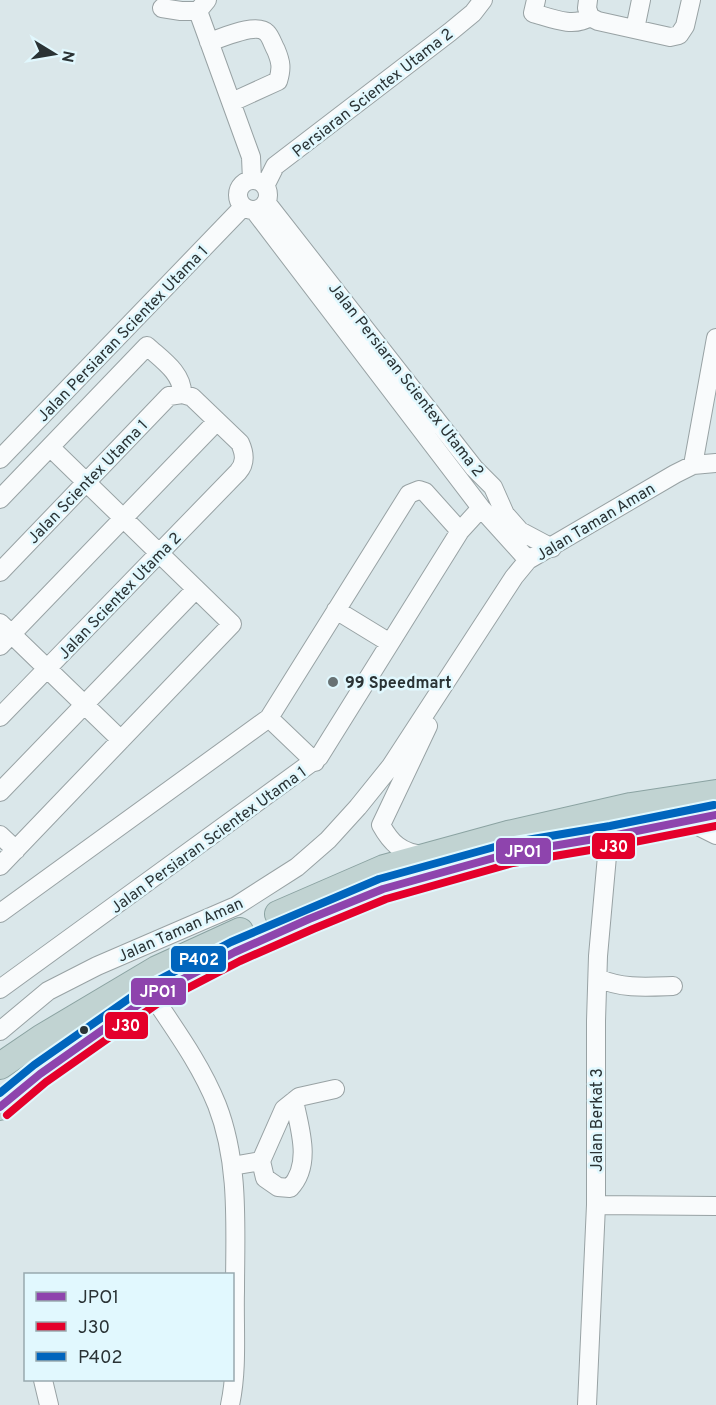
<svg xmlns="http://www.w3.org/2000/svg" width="716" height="1405" viewBox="0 0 716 1405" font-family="Overpass,sans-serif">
<rect width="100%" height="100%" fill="#dae7ea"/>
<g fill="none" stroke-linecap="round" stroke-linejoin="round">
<g stroke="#98a2a4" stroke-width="20">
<path id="minor" d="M536,0L533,13C551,18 573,28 590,17
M588,0L587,8L590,17L598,21L670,37L679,35L685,26L691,0
M162,8L181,11H198L207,0
M198,11L251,157L252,180
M635,29L641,0
M209,42C222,38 257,22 267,33C271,37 273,45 276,50C281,62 282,68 278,81L232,102
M238 195a15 15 0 1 1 30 0a15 15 0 1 1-30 0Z
M265,186L275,166L450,32L473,13L483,0
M266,202L474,468L493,487L505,514L520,531L552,548
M254,210L481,508L528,560
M0,459L243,207
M693,465L716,338
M0,499L147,346C161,359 183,373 182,394
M0,572L169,396L182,394L192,397L240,443C245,454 246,463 238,472L0,717
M336,610L390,643
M0,623L121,740
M0,646L217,421
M269,718L315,762
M0,792L196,589
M686,820L716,835
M0,835L16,850
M423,855C401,853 391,843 381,825L428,726
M0,866L232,624L50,447
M0,913L269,718L409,494L419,490L425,492L460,531
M598,978C622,989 646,987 673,986
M0,989L319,757L460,531L481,508
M152,995C176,1031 201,1065 217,1105C240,1164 235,1229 235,1291C234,1329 238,1368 230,1405
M0,1031L48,991L97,966L236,906L297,867L328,840L358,807L391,766L514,577L528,560L675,474L693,465L716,463
M261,1161L265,1178L278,1187L290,1188C312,1165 300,1129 294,1101
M232,1166L261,1161L284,1109L299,1097L335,1089
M596,1205L716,1206
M43,1380L49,1405
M587,1405L596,1205V1021L598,956L607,856L612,836"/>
</g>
<g stroke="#8ba3a2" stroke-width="28">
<path id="highway" d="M278,914L384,868L508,834L631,806L716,793
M0,1066L41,1038L157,969L240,931
M0,1107L40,1074L152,995L235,952L309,919L383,889L511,853L612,836L716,815"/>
</g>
<use href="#minor" stroke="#f9fbfc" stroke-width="18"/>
<use href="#highway" stroke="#c1d3d2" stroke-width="26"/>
<g stroke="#e1f8fe" stroke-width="12">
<path id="bus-1" d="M0,1107L40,1074L152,995L235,952L309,919L383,889L511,853L612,836L716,815"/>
</g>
<g stroke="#e1f8fe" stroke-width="12">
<path id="bus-2" d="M7,1115L46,1082L157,1004L240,961L313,929L386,899L513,863L614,846L716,826"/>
</g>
<g stroke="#e1f8fe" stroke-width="12">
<path id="bus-3" d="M0,1093L34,1065L147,986L231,942L379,879L509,843L610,826L714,805"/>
</g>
<use href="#bus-1" stroke="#8e44ad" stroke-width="8"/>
<use href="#bus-2" stroke="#e4002b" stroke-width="8"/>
<use href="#bus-3" stroke="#0065bd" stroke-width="8"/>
</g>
<circle fill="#687274" stroke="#e1f8fe" stroke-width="2" cx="333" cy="682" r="6"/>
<circle fill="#2a3335" stroke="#e1f8fe" stroke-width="2" cx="84" cy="1030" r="5"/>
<g text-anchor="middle" stroke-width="5" stroke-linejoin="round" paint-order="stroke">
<g font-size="16" fill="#2a3335" stroke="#e1f8fe">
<text transform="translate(372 92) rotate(-38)" y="6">Persiaran Scientex Utama 2</text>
<text transform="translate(122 333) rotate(-46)" y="6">Jalan Persiaran Scientex Utama 1</text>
<text transform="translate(407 379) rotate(52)" y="6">Jalan Persiaran Scientex Utama 2</text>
<text transform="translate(87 481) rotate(-46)" y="6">Jalan Scientex Utama 1</text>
<text transform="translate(595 521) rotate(-31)" y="6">Jalan Taman Aman</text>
<text transform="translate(119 595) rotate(-46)" y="6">Jalan Scientex Utama 2</text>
<text transform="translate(208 839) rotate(-36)" y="6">Jalan Persiaran Scientex Utama 1</text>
<text transform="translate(180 929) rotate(-24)" y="6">Jalan Taman Aman</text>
<text transform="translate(596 1120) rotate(-90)" y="6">Jalan Berkat 3</text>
</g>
<g font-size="16" font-weight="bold" fill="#2a3335" stroke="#e1f8fe" text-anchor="start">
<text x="345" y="688">99 Speedmart</text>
</g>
</g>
<g stroke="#e1f8fe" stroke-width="2">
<rect x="591" y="832" width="45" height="28" rx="6" fill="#e4002b"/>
<rect x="495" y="837" width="57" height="28" rx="6" fill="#8e44ad"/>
<rect x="170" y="945" width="57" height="28" rx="6" fill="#0065bd"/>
<rect x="130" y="977" width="57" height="29" rx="6" fill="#8e44ad"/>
<rect x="104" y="1011" width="45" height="29" rx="6" fill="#e4002b"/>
</g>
<g font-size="16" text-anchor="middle" font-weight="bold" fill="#fff">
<text x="614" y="852">J30</text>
<text x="523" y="857">JPO1</text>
<text x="199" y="965">P402</text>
<text x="158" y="997">JPO1</text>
<text x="126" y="1031">J30</text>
</g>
<rect x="24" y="1273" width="210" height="108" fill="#e1f8fe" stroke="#98a9ae" stroke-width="1.5"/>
<rect x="36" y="1292" width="30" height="9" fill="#8e44ad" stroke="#98a9ae" stroke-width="1.5"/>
<text x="78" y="1303" font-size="18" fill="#2a3335">JPO1</text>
<rect x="36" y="1322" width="30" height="9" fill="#e4002b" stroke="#98a9ae" stroke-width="1.5"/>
<text x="78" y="1333" font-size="18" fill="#2a3335">J30</text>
<rect x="36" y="1352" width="30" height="9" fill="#0065bd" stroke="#98a9ae" stroke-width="1.5"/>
<text x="78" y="1363" font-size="18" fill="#2a3335">P402</text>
<g transform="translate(54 54) rotate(101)" stroke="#e1f8fe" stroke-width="4.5" paint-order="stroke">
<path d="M0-4.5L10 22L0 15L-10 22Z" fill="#2a3335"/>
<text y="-9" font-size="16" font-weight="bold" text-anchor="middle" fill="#2a3335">N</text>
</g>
</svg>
